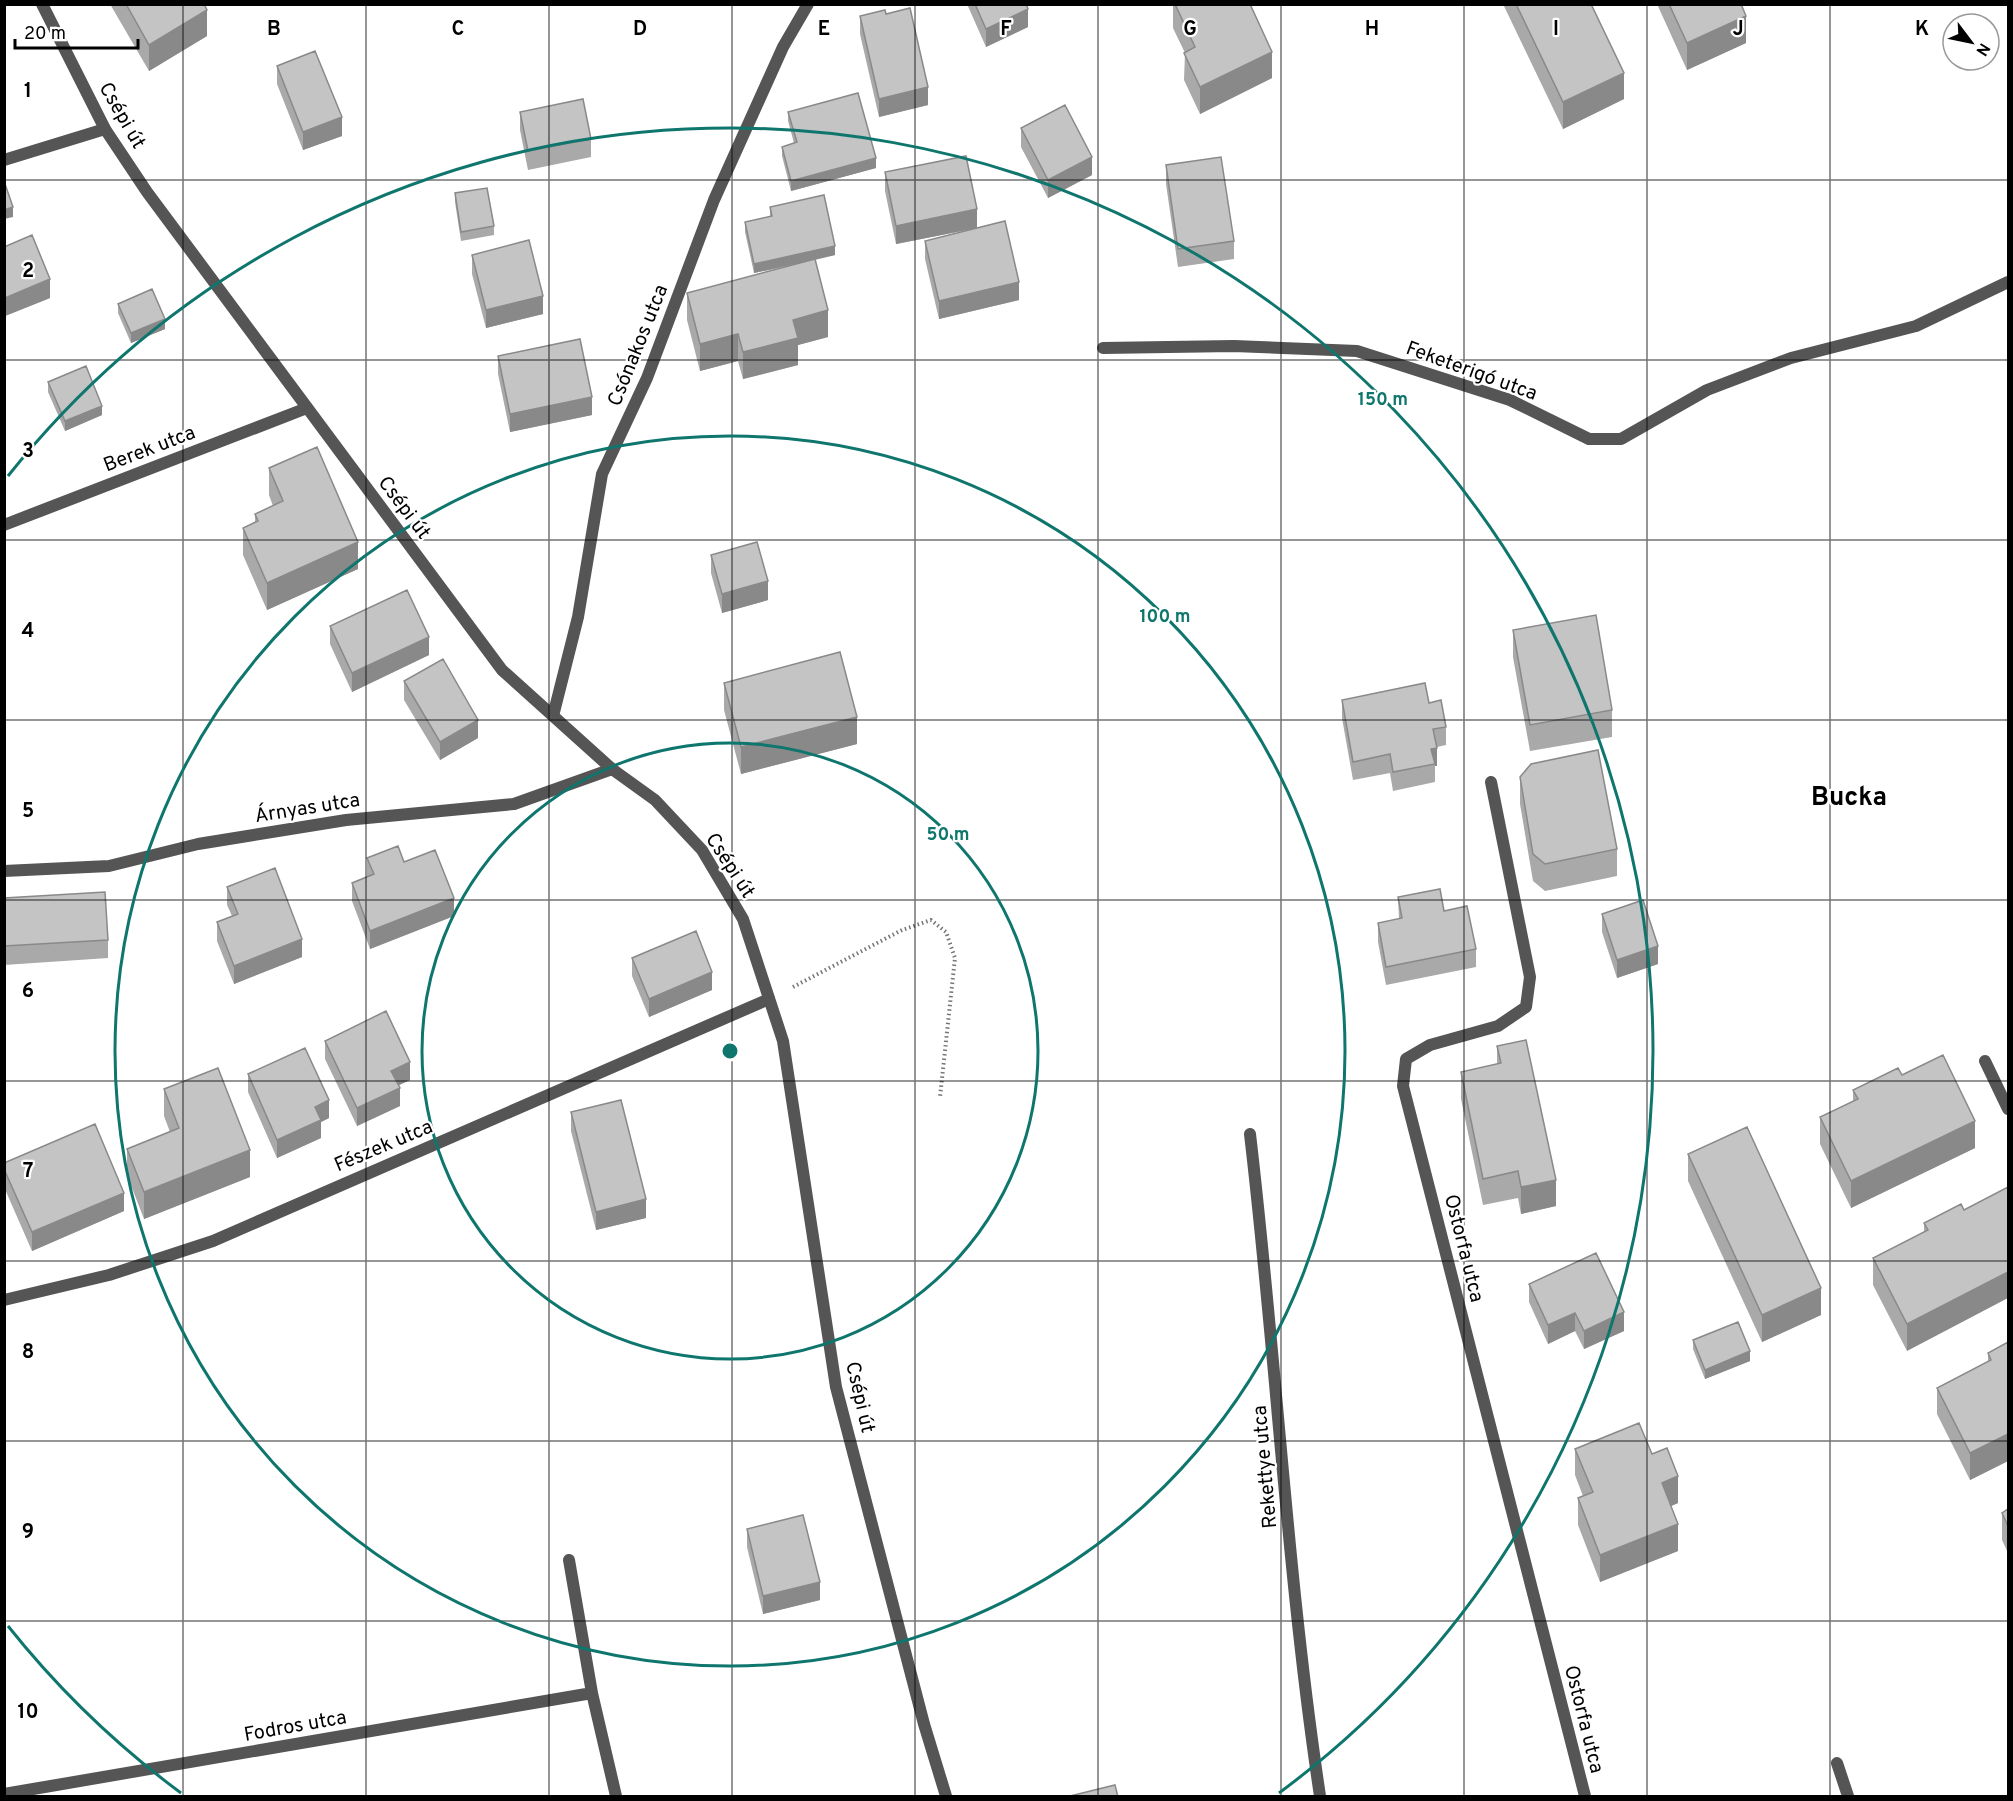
<svg xmlns="http://www.w3.org/2000/svg" width="2013" height="1801" viewBox="0 0 2013 1801" font-family="Overpass,sans-serif">
<rect width="100%" height="100%" fill="#fff"/>
<g fill="none" stroke-linecap="round" stroke-linejoin="round">
<path stroke="#777" stroke-width="4" stroke-dasharray="1.5 3" stroke-linecap="butt" d="M793,987L902,930L931,920L946,932L955,958L940,1097"/>
<path stroke="#555" stroke-width="12" d="M4,160L105,129
M1103,348L1234,346L1357,351L1510,400L1589,439H1621L1707,390L1791,358L1916,326L2008,282
M4,525L307,408
M553,716L578,617L602,474L647,378L714,200L783,47L808,4
M1491,782L1530,977L1526,1007L1498,1026L1430,1045L1406,1059L1403,1086L1585,1796
M4,871L109,866L198,844L346,820L514,804L612,769
M1985,1061L2008,1109
M1250,1134C1276,1354 1287,1577 1320,1796
M4,1300L109,1275L213,1241L769,999
M569,1560L592,1693L616,1796
M1837,1763L1848,1796
M4,1794L592,1693"/>
<path stroke="#555" stroke-width="12" d="M42,4L105,129L147,192L502,670L612,769L655,800L702,850L743,919L783,1041L836,1387L924,1724L946,1796"/>
</g>
<path fill="#a9a9a9" d="M110,4H204L207,36L149,71Z
M967,4H1026L1028,27L986,47Z
M1173,4H1250L1272,78L1200,114L1184,80L1185,53L1173,28Z
M1503,4H1591L1624,99L1563,129Z
M1657,4H1741L1746,43L1687,70Z
M860,16L928,105L879,117L860,34Z
M277,66L342,136L303,150L277,84Z
M520,112L591,139V157L528,170L520,130Z
M788,112L876,168L791,191L782,156V147L794,143L788,121Z
M1021,128L1092,175L1048,198L1021,147Z
M1166,165L1234,241V259L1178,267L1166,184Z
M885,172L977,228L896,244L885,191Z
M455,193L494,226V235L461,241L455,202Z
M770,207L835,255L815,260L828,337L798,345V365L743,379L738,361L700,371L687,320V293L799,264L754,273L745,232V222L770,217Z
M925,241L1019,300L939,319L925,259Z
M4,247L50,298L5,316L4,314Z
M472,255L543,314L486,328L472,274Z
M118,304L165,329L131,343L118,313Z
M498,356L592,415L510,432L498,374Z
M48,382L102,415L65,431L48,392Z
M269,468L358,569L267,610L243,555V528L255,522V514L273,506L269,495Z
M711,555L768,600L722,613L711,573Z
M330,626L429,655L352,692L330,644Z
M1513,630L1612,710V737L1530,751L1513,657Z
M404,681L478,738L440,760L404,700Z
M724,683L857,744L741,774L724,710Z
M1342,700L1429,703L1446,727V745L1437,747V766H1435V782L1393,791L1390,773L1353,780L1342,718Z
M1520,777L1617,849V876L1545,891L1533,881L1520,804Z
M367,858L404,862L454,916L370,949L352,901V883L367,877Z
M227,887L302,957L234,984L217,941V922L232,916L227,905Z
M1398,897L1444,911L1476,949V967L1386,985L1378,942V923L1399,919Z
M4,898L108,940V958L4,965Z
M1602,914L1658,964L1617,978L1602,932Z
M632,958L712,990L649,1017L632,976Z
M325,1041L410,1080L398,1085L400,1106L357,1126L325,1059Z
M1497,1046L1556,1206L1521,1214L1518,1198L1483,1205L1461,1099V1072L1497,1064Z
M248,1074L329,1118L321,1122V1138L277,1158L248,1092Z
M1902,1075L1975,1148L1851,1208L1820,1144V1117L1853,1101V1090Z
M164,1089L250,1177L144,1219L127,1175V1149L170,1132L164,1116Z
M571,1112L646,1218L596,1230L571,1131Z
M1688,1154L1821,1315L1762,1342L1688,1181Z
M4,1163L124,1211L32,1251L4,1187Z
M1964,1210L1907,1351L1873,1285V1258L1924,1232V1223Z
M1529,1284L1624,1331L1584,1349L1575,1331L1548,1344L1529,1302Z
M1693,1340L1750,1361L1705,1379L1693,1349Z
M2008,1342V1461L1970,1480L1937,1414V1388L1988,1361V1353Z
M1575,1449L1652,1454L1678,1503L1671,1506L1678,1551L1600,1582L1578,1525V1498L1583,1496L1575,1475Z
M2008,1509V1553L2002,1540V1513Z
M747,1529L820,1600L763,1614L747,1547Z"/>
<path fill="#898989" d="M1028,9V27L986,47V29Z
M207,10V36L149,71V45Z
M1746,16V43L1687,70V43Z
M1272,52V78L1200,114V87Z
M1624,73V99L1563,129V102Z
M928,87V105L879,117V99Z
M342,117V136L303,150V132Z
M1092,157V175L1048,198V180Z
M876,158V168L791,191V181Z
M13,207V217L4,219V210Z
M977,209V228L896,244V226Z
M835,246V255L754,273V264Z
M50,279V298L5,316V298Z
M1019,282V300L939,319V301Z
M543,296V314L486,328V310Z
M828,310V337L798,345V365L743,379V352L793,320Z
M165,319V329L131,343V333Z
M738,334V361L700,371V344Z
M592,397V415L510,432V414Z
M102,406V415L65,431V421Z
M358,542V569L267,610V583Z
M768,581V600L722,613V594Z
M429,637V655L352,692V673Z
M857,717V744L741,774V747Z
M478,720V738L440,760V742Z
M1437,748V766H1435L1431,749Z
M454,898V916L370,949V931Z
M302,939V957L234,984V966Z
M1658,946V964L1617,978V960Z
M712,972V990L649,1017V999Z
M410,1062V1080L391,1089V1071Z
M400,1088V1106L357,1126V1108Z
M329,1100V1118L321,1122V1138L277,1158V1140L315,1107Z
M1975,1121V1148L1851,1208V1181Z
M250,1150V1177L144,1219V1192Z
M1556,1180V1206L1521,1214V1187Z
M124,1193V1211L32,1251V1232Z
M646,1199V1218L596,1230V1212Z
M2008,1272V1298L1907,1351V1324Z
M1821,1288V1315L1762,1342V1315Z
M1624,1312V1331L1584,1349V1331Z
M1575,1313V1331L1548,1344V1325Z
M1750,1351V1361L1705,1379V1370Z
M2008,1434V1461L1970,1480V1453Z
M1678,1476V1503L1662,1510V1483Z
M1678,1524V1551L1600,1582V1555Z
M820,1582V1600L763,1614V1596Z"/>
<path fill="#c4c4c4" stroke="#898989" stroke-width="1.5" d="M126,4H204L207,10L149,45Z
M975,4H1026L1028,9L986,29Z
M1175,4H1250L1272,52L1200,87L1184,53L1195,47Z
M1516,4H1591L1624,73L1563,102Z
M1669,4H1741L1746,16L1687,43Z
M910,8L928,87L879,99L860,16L885,10L886,14Z
M315,51L342,117L303,132L277,66Z
M858,93L876,158L791,181L782,147L797,142L788,112Z
M583,99L591,139L528,151L520,112Z
M1065,105L1092,157L1048,180L1021,128Z
M966,156L977,209L896,226L885,172Z
M1221,157L1234,241L1178,249L1166,165Z
M4,181L13,207L4,210Z
M487,188L494,226L461,232L455,193Z
M824,195L835,246L754,264L745,222L772,216L770,207Z
M1005,221L1019,282L939,301L925,241Z
M32,235L50,279L5,298L4,295V247Z
M529,240L543,296L486,310L472,255Z
M815,259L828,310L793,320L798,338L743,352L738,334L700,344L687,293Z
M152,289L165,319L131,333L118,304Z
M580,339L592,397L510,414L498,356Z
M86,366L102,406L65,421L48,382Z
M317,447L358,542L267,583L243,528L258,521L255,514L283,501L269,468Z
M757,542L768,581L722,594L711,555Z
M407,590L429,637L352,673L330,626Z
M1596,615L1612,710L1530,725L1513,630Z
M840,652L857,717L741,747L724,683Z
M443,659L478,720L440,742L404,681Z
M1425,683L1429,703L1441,700L1446,727L1433,729L1437,748L1431,749L1435,764L1393,772L1390,754L1353,762L1342,700Z
M1598,750L1617,849L1545,864L1533,854L1520,777L1531,764Z
M398,846L404,862L435,850L454,898L370,931L352,883L374,874L367,858Z
M275,868L302,939L234,966L217,922L238,914L227,887Z
M1440,889L1444,911L1467,906L1476,949L1386,967L1378,923L1402,918L1398,897Z
M105,892L108,940L4,946V898Z
M1643,900L1658,946L1617,960L1602,914Z
M696,931L712,972L649,999L632,958Z
M386,1011L410,1062L391,1071L400,1088L357,1108L325,1041Z
M1526,1040L1556,1180L1521,1187L1518,1171L1483,1179L1461,1072L1501,1063L1497,1046Z
M305,1048L329,1100L315,1107L321,1120L277,1140L248,1074Z
M1943,1055L1975,1121L1851,1181L1820,1117L1858,1099L1853,1090L1898,1068L1902,1075Z
M218,1068L250,1150L144,1192L127,1149L179,1128L164,1089Z
M621,1100L646,1199L596,1212L571,1112Z
M95,1124L124,1193L32,1232L4,1169V1163Z
M1747,1127L1821,1288L1762,1315L1688,1154Z
M2008,1187V1272L1907,1324L1873,1258L1928,1230L1924,1223L1961,1204L1964,1210Z
M1596,1253L1624,1312L1584,1331L1575,1313L1548,1325L1529,1284Z
M1738,1322L1750,1351L1705,1370L1693,1340Z
M2008,1342V1434L1970,1453L1937,1388L1991,1360L1988,1353Z
M1639,1423L1652,1454L1667,1448L1678,1476L1662,1483L1678,1524L1600,1555L1578,1498L1593,1492L1575,1449Z
M2008,1509V1526L2002,1513Z
M803,1515L820,1582L763,1596L747,1529Z
M1115,1785L1118,1797H1066Z"/>
<path fill="none" stroke="#000" stroke-width="1.5" stroke-opacity="0.55" d="M183,4V1796M366,4V1796M549,4V1796M732,4V1796M915,4V1796M1098,4V1796M1281,4V1796M1464,4V1796M1647,4V1796M1830,4V1796M4,180H2008M4,360H2008M4,540H2008M4,720H2008M4,900H2008M4,1081H2008M4,1261H2008M4,1441H2008M4,1621H2008"/>
<g fill="none" stroke="#0f766e" stroke-width="3">
<circle cx="730" cy="1051" r="308"/>
<circle cx="730" cy="1051" r="615"/>
<path d="M181 1793A923 923 0 0 1 8 1626M8 476A923 923 0 1 1 1279 1793"/>
</g>
<g text-anchor="middle" stroke-width="4.5" stroke-linejoin="round" paint-order="stroke">
<g font-size="20" fill="#000" stroke="#fff">
<text transform="translate(123 115) rotate(60)" y="7">Csépi út</text>
<text transform="translate(637 345) rotate(-68)" y="7">Csónakos utca</text>
<text transform="translate(1472 370) rotate(20)" y="7">Feketerigó utca</text>
<text transform="translate(149 448) rotate(-21)" y="7">Berek utca</text>
<text transform="translate(405 507) rotate(53)" y="7">Csépi út</text>
<text transform="translate(307 807) rotate(-9)" y="7">Árnyas utca</text>
<text transform="translate(731 865) rotate(57)" y="7">Csépi út</text>
<text transform="translate(383 1145) rotate(-23)" y="7">Fészek utca</text>
<text transform="translate(1465 1248) rotate(76)" y="7">Ostorfa utca</text>
<text transform="translate(861 1397) rotate(77)" y="7">Csépi út</text>
<text transform="translate(1264 1467) rotate(-95)" y="7">Rekettye utca</text>
<text transform="translate(1585 1719) rotate(76)" y="7">Ostorfa utca</text>
<text transform="translate(295 1725) rotate(-10)" y="7">Fodros utca</text>
</g>
<g font-size="26" font-weight="bold" fill="#000" stroke="#fff">
<text x="1849" y="805">Bucka</text>
</g>
</g>
<g font-size="20" text-anchor="middle" font-weight="bold" fill="#000" stroke="#fff" stroke-width="4.5" stroke-linejoin="round" paint-order="stroke">
<text x="274" y="35">B</text>
<text x="458" y="35">C</text>
<text x="640" y="35">D</text>
<text x="824" y="35">E</text>
<text x="1006" y="35">F</text>
<text x="1190" y="35">G</text>
<text x="1372" y="35">H</text>
<text x="1556" y="35">I</text>
<text x="1738" y="35">J</text>
<text x="1922" y="35">K</text>
<text x="28" y="97">1</text>
<text x="28" y="277">2</text>
<text x="28" y="457">3</text>
<text x="28" y="637">4</text>
<text x="28" y="817">5</text>
<text x="28" y="997">6</text>
<text x="28" y="1177">7</text>
<text x="28" y="1358">8</text>
<text x="28" y="1538">9</text>
<text x="28" y="1718">10</text>
</g>
<circle cx="730" cy="1051" r="9" fill="#0f766e" stroke="#fff" stroke-width="3"/>
<g font-size="18" text-anchor="middle" font-weight="bold" fill="#0f766e" stroke="#fff" stroke-width="4.5" stroke-linejoin="round" paint-order="stroke">
<text x="1383" y="405">150 m</text>
<text x="1165" y="622">100 m</text>
<text x="948" y="840">50 m</text>
</g>
<rect width="2013" height="1801" fill="none" stroke="#000000" stroke-width="12"/>
<g transform="translate(1971 42) rotate(122)"><circle r="28" fill="#ffffff" stroke="#999999" stroke-width="1.5"/>
<path d="M0-4.5L10 22L0 15L-10 22Z" fill="#000000"/>
<text y="-9" font-size="16" font-weight="bold" text-anchor="middle" fill="#000000">N</text>
</g>
<path d="M15 39v9h123v-9" fill="none" stroke="#000000" stroke-width="3"/>
<text x="24" y="39" font-size="18" fill="#000000" stroke="#ffffff" stroke-width="4.5" paint-order="stroke">20 m</text>
</svg>
